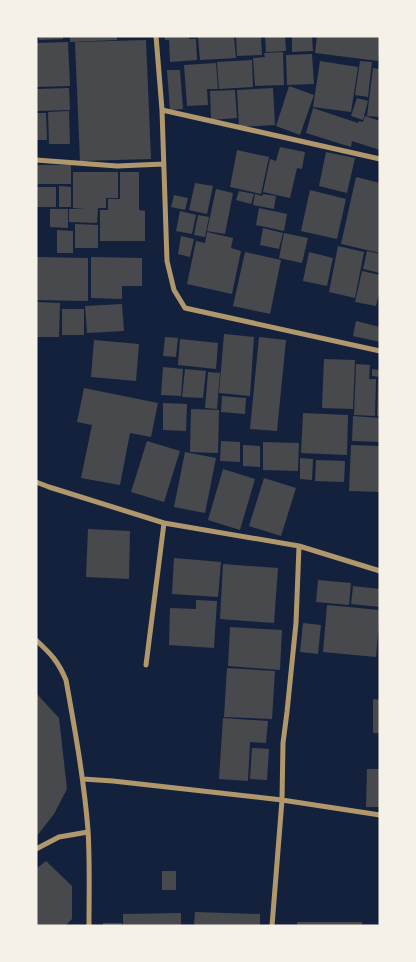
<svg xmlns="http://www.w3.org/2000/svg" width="416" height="962" viewBox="0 0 416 962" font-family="Jost,sans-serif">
<rect width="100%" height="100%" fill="#14213d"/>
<path fill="#48494c" d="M39,36H63V39L39,40Z
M70,36H117V40L70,42Z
M164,36H189V39H196L197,60L170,62L169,40H165Z
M234,36L236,58L200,60L198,37Z
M236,36H261L262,55L237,56Z
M265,36H285L286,51L266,52Z
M292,36H312L313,51L292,52Z
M317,36H380L378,61L315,53Z
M146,40L151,159L80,161L75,42Z
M68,42L70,86L36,87V43Z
M283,52L284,85L255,86L253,58L265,57L264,53Z
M312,54L314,84L287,85L286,55Z
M252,60L253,87L219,89L217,62Z
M320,61L358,67L351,112L313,107Z
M360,61L372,62L368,97L355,95Z
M216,63L218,89H207L208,105L187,106L184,65Z
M373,68L380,69V117L367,116Z
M167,70H180L183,109L170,110Z
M289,86L314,95L300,135L276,126Z
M69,88L70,110L36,111V89Z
M273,88L275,125L239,127L237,90Z
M235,90L237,118L211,120L210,91Z
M357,98L368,101L363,120L351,116Z
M313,108L358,123L359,121L363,122L365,116L380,121V150L352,141L351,147L306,133Z
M69,111L70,144H49L48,112Z
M36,113H46L47,140H36Z
M280,147L305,152L302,169L297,168L290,198L263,192L270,159L276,161Z
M237,150L269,157L261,194L230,187Z
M326,152L355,158L347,193L319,186Z
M36,165H71V184H36Z
M73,172H118V198H106V208H98L97,223L69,222V209H85L73,208Z
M120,172H139V210L145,211V241H100V210H108V199H120Z
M356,177L380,183V253L341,244Z
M195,183L213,186L207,214L189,210Z
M59,186L71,187V207H59Z
M36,187H56V207H36Z
M216,189L233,193L225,234L207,231Z
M310,190L346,199L337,239L301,231Z
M239,191L254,194L251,204L236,200Z
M255,194L262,196L263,194L276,196L274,209L253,205Z
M174,195L188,198L185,210L171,207Z
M259,208L287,214L284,231L256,225Z
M50,209H68V228L50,227Z
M180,211L196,215L192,234L176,231Z
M198,215L209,217L205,237L194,235Z
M75,224L98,225V248H75Z
M263,228L283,233L279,249L260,245Z
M57,230L73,231V253H57Z
M207,232L233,238L231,248L241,251L232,294L187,284L196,241L205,243Z
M284,233L308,238L302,263L279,258Z
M181,236L194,239L190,257L178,254Z
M338,246L364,252L355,298L329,292Z
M367,251L380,254V273L363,269Z
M245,252L281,260L270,314L233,306Z
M309,252L333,258L327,286L303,281Z
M36,257L88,258V301L36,300Z
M91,257L142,258V286H122V299L91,298Z
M362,271L380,275V289L376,306L355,302Z
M36,302L60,303L59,337H36Z
M122,304L124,331L87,333L85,306Z
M62,309H84V335H62Z
M356,321L380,327V342L353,336Z
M224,334L254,337L250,396L219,393Z
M165,337L178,338L176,357L163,356Z
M259,337L286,340L277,431L250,429Z
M180,339L218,343L216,369L178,365Z
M94,340L139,344L136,381L91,377Z
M324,359L355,360L353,409L322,408Z
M356,364L370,365L369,379H376L375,416L354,415Z
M163,367L183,369L181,396L161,395Z
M185,369L206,371L203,398L182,397Z
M372,369L380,370V377L372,376Z
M208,372L220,373L217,409L205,408Z
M378,379H380V416H377Z
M84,388L158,403L151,437L130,433L120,485L81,478L92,425L77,422Z
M222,396L246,398L245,414L221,412Z
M163,403L187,404L186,431L163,430Z
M191,409L219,410L218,453L190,452Z
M303,413L348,415L347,455L301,453Z
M353,416L380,418V442L352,441Z
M147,441L180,451L164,502L131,492Z
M221,441L240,442V462L220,461Z
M263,442L299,443L298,471L263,470Z
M243,445L260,446V467L243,466Z
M351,445L380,446V492L349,491Z
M185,452L216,458L205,513L174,507Z
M300,458L313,459L312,480L300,479Z
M316,460L345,461L344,482L315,481Z
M223,469L255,479L240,530L208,520Z
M264,478L296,488L281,536L249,526Z
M88,529L130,531L129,579L86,577Z
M174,558L221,562L218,597L172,594Z
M223,564L278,568L274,623L220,619Z
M318,580L351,583L349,605L316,602Z
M353,586L380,589V607L351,604Z
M196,600L217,601L214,648L169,645L170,608L196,609Z
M327,605L380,610L376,657L323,652Z
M303,623L321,625L318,654L300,652Z
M230,627L282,630L280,670L228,666Z
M227,668L275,671L272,719L224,717Z
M36,693L59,718L67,789L54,814L36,837Z
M373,699L380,700V733H373Z
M223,718L268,721L266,743L250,742L248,781L219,779Z
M252,748L269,749L267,780L250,779Z
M367,769H380V807H366Z
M46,861L72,886V919L65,926H36V869Z
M162,871H176V890H162Z
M195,912L260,914V926H194Z
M181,913V926H123V914Z
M297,922H362V926H297Z
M103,923H122V926H103Z"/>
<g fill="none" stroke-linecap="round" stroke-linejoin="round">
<path stroke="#b1986c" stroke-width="5" d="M156,36L162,110L167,261L174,290L185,308L380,351
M162,110L380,159
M36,160L117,166L164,164
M36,482L49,487L164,523L299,546L380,571
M36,640C51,654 58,661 66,680C75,730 84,780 88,830C90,862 89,894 89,926
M146,665L164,523
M83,779L113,781L282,800L380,815
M36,849L59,837L88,832
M272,926L282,800L283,743L287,712L296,623L299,546"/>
</g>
<rect width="416" height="962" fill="none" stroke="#f6f1e7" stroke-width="75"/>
</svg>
